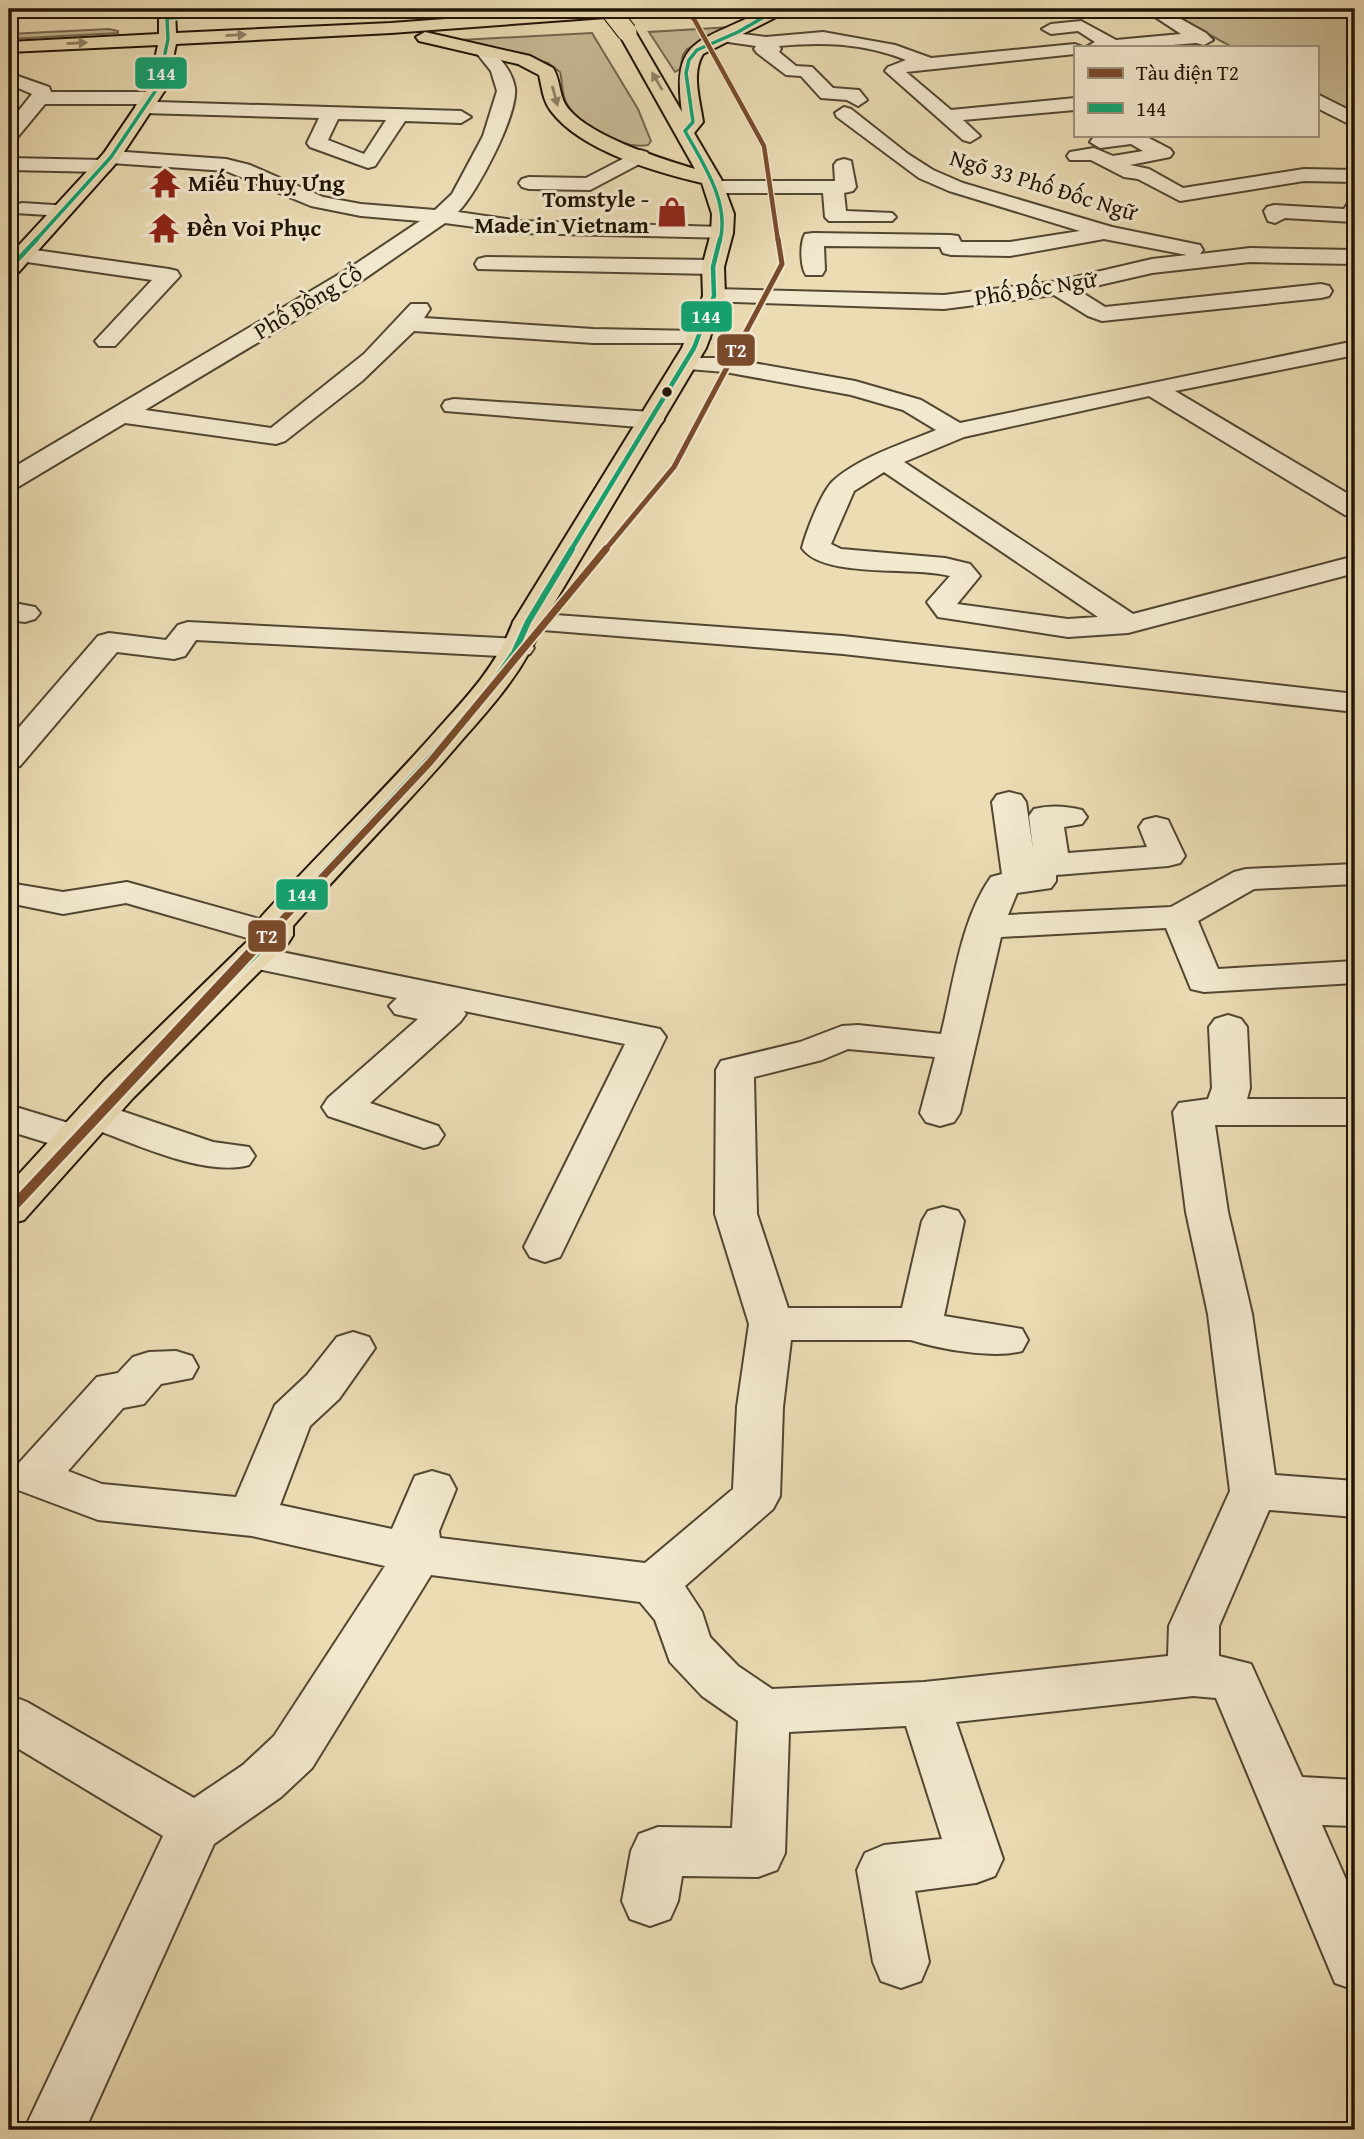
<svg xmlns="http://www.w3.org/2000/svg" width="1364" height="2139" viewBox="0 0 1364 2139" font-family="'Gentium Book Plus',serif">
<rect width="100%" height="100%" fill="#ebdcb4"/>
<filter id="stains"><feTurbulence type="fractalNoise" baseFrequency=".00286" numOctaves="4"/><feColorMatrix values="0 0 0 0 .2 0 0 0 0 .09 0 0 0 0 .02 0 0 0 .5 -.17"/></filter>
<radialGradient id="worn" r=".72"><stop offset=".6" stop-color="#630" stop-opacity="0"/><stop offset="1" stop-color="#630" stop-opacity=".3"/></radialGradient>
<path fill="#c8ba96" stroke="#74674e" stroke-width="2" d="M1167,9H1355V114L1317,93V47H1232L1173,15Z
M732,27L687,49L683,55L680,69L675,72L649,32Z
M109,29L118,31V33L9,39V34Z
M592,33L638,109L651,141L648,145C622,150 580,126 567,104C561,95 563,83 560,72L548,63L460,40Z"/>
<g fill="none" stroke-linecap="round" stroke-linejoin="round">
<g stroke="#524631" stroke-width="4">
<path id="minor" d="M1143,9H1163L1206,33L1213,40L1204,45L1196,43L1148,47H1086L1095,42L1078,31L1051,34L1042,29L1051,24L1081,21L1116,40L1181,34Z
M727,32L766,37L823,32L895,45L931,58L1075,44L1083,47H1075V54L906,72L951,110L1075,98V110L963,120L980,136L970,142L963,140L885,71L888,67L906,60C863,43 824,42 779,46L781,49L779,52L796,66L812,67L833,88L859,90L867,100L858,106L847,100L821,98L801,76L786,75L757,53L754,49L756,46L721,41L718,37L721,33Z
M484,46C492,48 495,53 500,59C508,68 513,77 515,88C518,115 477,193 458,212L520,221L722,227L730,228L733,233L730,238L520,233L445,223L364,279L145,410L271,428L364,354L411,304H427L430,309L424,318L593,329L698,331L706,333L710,338L706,343H593L414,331L362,381L285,441L276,444L125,423L18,487L9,489V470L348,269L420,221L361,216L311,206L226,171L111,163L113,166L110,170L103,172L9,170V158L103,160L101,157L104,153L111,151L226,159L250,165L323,197L361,204L435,210L452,194L483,136L497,91L491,71L475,51Z
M9,73L49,87L51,92H150L157,94L159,98L157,102L461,111L471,117L461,123L405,121L375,166L368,168L310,147L307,143L319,118L144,113L137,111L135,107L137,104H45L16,139L9,141V123L32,94L9,84ZM338,119L386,120L364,154L328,140Z
M1317,94L1355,113V127L1317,108Z
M844,107L851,109L908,154L933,170L963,183L1112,227L1200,245L1203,250L1200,254L1250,248L1355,250V264L1250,262L1152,273L1078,290L1105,307L1321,284L1329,286L1332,291L1329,296L1321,298L1102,321L1088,316L1054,295L944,309L706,301L703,296L706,291L714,289L944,295L1058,281L1152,259L1187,255L1104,239L1010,256L951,255L943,253L940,247L824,246L825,270L822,275H806C800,266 800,243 805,234L813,233L950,235L958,236L961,242H1010L1080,231L949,191L919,178L837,117L835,113Z
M1112,135H1143L1170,149L1173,153L1170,157L1130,165L1149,169L1183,188L1304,169L1355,170V182L1304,181L1180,201L1138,179L1124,177L1091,160H1070L1067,156L1070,152L1094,148L1113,156L1143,151L1131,144L1100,148L1090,142L1093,138Z
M640,150L647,152L650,156L647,160L590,190L529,189L522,187L519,183L522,179L529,177L586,178Z
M844,159L851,161L856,187L853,191L844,193L846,211L892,213L896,217L892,221H829L825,217L823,193H714L707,191L704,187L707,183L714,181H835L834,165L837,161Z
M1355,201V222H1353L1285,218L1275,223L1268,221L1264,211L1267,207L1274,205L1344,209L1348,203Z
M22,203L70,206L73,210L70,214L63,216L15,213L12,209L15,205Z
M21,248L169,269L177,271L180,276L115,346H99L95,341L152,280L13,260L10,255L13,250Z
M486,257L713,260L721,262L724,267L721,272L713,274L478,269L475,264L478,259Z
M1355,341V355L1175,391L1355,498V517L1345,515L1149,396L964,437L904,462L1133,614L1355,556V573L1128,633L1068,637L938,617L927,602L950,576C914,566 823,579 802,548C806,532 822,490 834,480C860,457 905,443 936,430L903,410L851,395L725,372L676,368L673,363L676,358H725L855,381L921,400L960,423ZM884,472L1098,617L1068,619L957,604L980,576L970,564L945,558L841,549L831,544L854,491Z
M454,399L651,412L660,415L664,420L660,425L651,428L445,411L442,406L445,401Z
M9,602L35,607L40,613L35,619L25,622L9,620Z
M528,613L843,636L1355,694V712L843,654L518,628L513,622L518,616Z
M188,622L519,639L530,642L534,648L530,654L519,657L196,640L185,656L174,659L117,652L20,766L9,769V739L98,636L109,633L166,640L178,625Z
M1009,792L1021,795L1026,802L1033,849L1029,816L1034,809C1050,805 1066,806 1082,810L1087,817L1082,824L1064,827L1068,853L1147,847L1139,827L1144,820L1156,817L1168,820L1185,856L1180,863L1168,866L1056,875V881L1051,888L1017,893L1008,915L1171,907L1234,872L1246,869L1355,864V884L1254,889L1198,921L1218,969L1355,961V983L1204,992L1191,989L1166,928L1001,937L960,1113L954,1122L940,1126L926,1122L920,1113L935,1057L848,1049L822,1060L754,1077L757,1214L788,1308H902L922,1221L928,1211L943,1207L958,1211L964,1221L944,1316L1022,1329L1028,1340L1022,1351C994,1359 939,1349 911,1340H791L783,1407L780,1496L773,1509L685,1586L702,1612L710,1637L738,1666L772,1689L924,1682L1168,1656L1169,1626L1230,1491L1208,1314L1186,1212L1173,1112L1179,1103L1208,1099L1212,1088L1209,1027L1215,1019L1228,1015L1241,1019L1247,1027L1250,1088L1247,1099H1355V1125H1215L1228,1212L1252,1314L1275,1475L1355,1481V1517L1269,1510L1219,1626V1656L1251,1664L1302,1777L1355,1780V1826L1322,1825L1355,1900V1990L1335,1983L1216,1698L1193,1696L956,1722L1003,1859L995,1876L976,1883L915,1891L929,1962L921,1981L901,1988L881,1981L873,1962L857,1870L865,1853L884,1845L942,1839L906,1726L789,1732L785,1853L777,1870L758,1877L682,1876L678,1901L670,1919L650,1926L630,1919L622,1901L631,1851L639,1834L658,1827L732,1828L738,1721L702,1696L670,1662L655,1620L640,1602L431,1575L312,1768L281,1797L214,1844L85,2130H24L163,1836L9,1743V1695L27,1702L194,1798L243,1765L274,1736L385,1566L252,1536L98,1520L18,1490L12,1477L18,1464L97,1377L118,1373L133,1357L149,1352L176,1351L192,1356L198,1367L192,1378L161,1384L144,1404L123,1408L68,1471L102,1484L236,1497L275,1405L307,1375L337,1337L353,1332L369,1337L375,1348L339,1399L310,1426L280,1505L392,1529L415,1476L432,1471L449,1476L456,1489L439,1531L440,1538L645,1563L733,1489L737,1407L749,1324L715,1214L716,1070L721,1061L800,1042L842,1026L858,1025L941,1034C954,983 960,921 991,877L1002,874L992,802L997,795Z
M127,882L288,927L293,935L288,943L275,946L126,903L63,914L9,903V883L63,892Z
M252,946L660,1029L666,1037L560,1257L545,1262L530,1257L524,1247L625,1044L464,1011L466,1014L460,1022L370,1103L438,1126L444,1135L438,1144L424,1148L328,1116L322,1107L328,1098L418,1019L395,1014L389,1006L397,998L239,965L234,957L239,949Z
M95,1102L213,1142L249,1147L255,1156L249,1165C203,1178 127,1140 81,1124L75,1115L81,1106Z
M9,1105L88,1129L94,1138L88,1147L74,1151L9,1131Z"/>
</g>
<g stroke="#1f1405" stroke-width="4">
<path id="major" d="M159,9H175L176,33L391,23L582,9H792L703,54C691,74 700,100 703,122L694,133L721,179L734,214L733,233L724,267L725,296L706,348L543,622C527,667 494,704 462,740C408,804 348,862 293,926V935L288,943L133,1098L24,1220L9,1224V1185L105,1080L257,932V924L262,916C319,853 381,794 437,730C467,697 498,664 513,622L682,348L703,296L702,267L711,233L712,214L702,183C656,172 581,151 551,111C543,101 542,87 539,75L518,64L419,41L416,37L425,32L530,56L553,68C560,79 559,93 565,104C584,135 662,159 695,169L618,32L627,27L633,28L682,112C672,40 697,43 754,15L706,17L647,14L391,33L176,44L167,87L118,161L17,274L9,276V256L104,153L149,87L158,45L9,52V42L159,34Z"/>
</g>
<use href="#minor" fill="#f2e8ce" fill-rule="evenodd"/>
<use href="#major" fill="#ebdcb4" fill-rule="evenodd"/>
<g stroke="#1f1405" stroke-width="21" stroke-linecap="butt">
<path id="major-bridge" d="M609,9L627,32"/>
</g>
<use href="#major-bridge" stroke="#ebdcb4" stroke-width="19"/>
<g stroke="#f2e8ce" stroke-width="6">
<path id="bus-1-far3" d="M35,241L111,157L158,87L168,39L167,18L361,9
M720,241C730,202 703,164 685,131L693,122L686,73L689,60L697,50L738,32L778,9H784"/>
</g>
<g stroke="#f2e8ce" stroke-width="8">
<path id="bus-1-far2" d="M9,269L37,239
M571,550L694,348L714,296L713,267L720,239"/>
</g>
<g stroke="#f2e8ce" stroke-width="10">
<path id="bus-1-far1" d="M259,951L275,935V924L428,760L484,696L514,653L528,622L572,549"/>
</g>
<g stroke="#f2e8ce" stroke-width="13">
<path id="bus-1" d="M9,1210L119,1089L260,949"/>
</g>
<use href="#bus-1-far3" stroke="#11a471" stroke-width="3.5"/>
<use href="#bus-1-far2" stroke="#11a471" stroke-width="4.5"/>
<use href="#bus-1-far1" stroke="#11a471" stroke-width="6"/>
<use href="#bus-1" stroke="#11a471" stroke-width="8"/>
<g stroke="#f2e8ce" stroke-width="7">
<path id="metro-1-far3" d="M683,9L694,19L764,146L778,241"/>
</g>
<g stroke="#f2e8ce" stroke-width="9">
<path id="metro-1-far2" d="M605,550L674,467L782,264L778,239"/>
</g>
<g stroke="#f2e8ce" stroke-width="11">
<path id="metro-1-far1" d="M253,951L430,762L606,549"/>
</g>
<g stroke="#f2e8ce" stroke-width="15">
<path id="metro-1" d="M9,1211L254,949"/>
</g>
<use href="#metro-1-far3" stroke="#7a4b2a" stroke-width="4.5"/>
<use href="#metro-1-far2" stroke="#7a4b2a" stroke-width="5"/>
<use href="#metro-1-far1" stroke="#7a4b2a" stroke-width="7"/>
<use href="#metro-1" stroke="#7a4b2a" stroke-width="10"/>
</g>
<defs><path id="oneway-solid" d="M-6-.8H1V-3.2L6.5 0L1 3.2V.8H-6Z" transform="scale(1.75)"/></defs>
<g fill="#8f8265">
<use href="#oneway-solid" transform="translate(236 35) rotate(-3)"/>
<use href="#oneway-solid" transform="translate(77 43) rotate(-3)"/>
<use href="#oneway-solid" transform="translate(657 81) rotate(-120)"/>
<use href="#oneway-solid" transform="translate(555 96) rotate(75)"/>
</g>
<defs>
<g id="temple-bare" transform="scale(2.415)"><path d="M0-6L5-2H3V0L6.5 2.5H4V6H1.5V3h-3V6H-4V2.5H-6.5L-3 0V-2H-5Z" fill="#8f2418" stroke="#f2e8ce" stroke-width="2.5" paint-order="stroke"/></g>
<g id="shop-bare" transform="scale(2.415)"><path d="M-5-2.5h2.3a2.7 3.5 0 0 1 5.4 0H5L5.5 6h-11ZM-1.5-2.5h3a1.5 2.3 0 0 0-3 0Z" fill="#8f2418" stroke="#f2e8ce" stroke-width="2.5" paint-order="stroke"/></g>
</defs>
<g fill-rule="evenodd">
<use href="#temple-bare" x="165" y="183"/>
<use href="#shop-bare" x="672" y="212"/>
<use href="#temple-bare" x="164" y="228"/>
</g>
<circle fill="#1f1405" stroke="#f2e8ce" stroke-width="2.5" cx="667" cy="392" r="6"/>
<g text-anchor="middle" stroke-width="6" stroke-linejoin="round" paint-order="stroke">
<g font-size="23" font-weight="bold" fill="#1f1405" stroke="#f2e8ce" text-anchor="start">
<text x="188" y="191">Miếu Thuỵ Ưng</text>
<text x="649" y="207" text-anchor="end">Tomstyle -<tspan x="649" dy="26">Made in Vietnam</tspan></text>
<text x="187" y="236">Đền Voi Phục</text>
</g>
<g font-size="23" fill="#1f1405" stroke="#f2e8ce">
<text transform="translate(1044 185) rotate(17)" y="8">Ngõ 33 Phố Đốc Ngữ</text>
<text transform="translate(1036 288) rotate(-9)" y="8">Phố Đốc Ngữ</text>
<text transform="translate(308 302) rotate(-31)" y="8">Phố Đồng Cổ</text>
</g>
</g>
<g stroke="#f2e8ce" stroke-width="2.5">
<rect x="134" y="56" width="54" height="34" rx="7" fill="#11a471"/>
<rect x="680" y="300" width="53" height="33" rx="7" fill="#11a471"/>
<rect x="716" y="333" width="40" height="34" rx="7" fill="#7a4b2a"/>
<rect x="275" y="878" width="54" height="33" rx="7" fill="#11a471"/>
<rect x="247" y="919" width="40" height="34" rx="7" fill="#7a4b2a"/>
</g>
<g font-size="19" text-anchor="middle" font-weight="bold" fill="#fff">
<text x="161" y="80">144</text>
<text x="706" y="323">144</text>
<text x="736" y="357">T2</text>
<text x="302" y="901">144</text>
<text x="267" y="943">T2</text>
</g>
<rect width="1364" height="2139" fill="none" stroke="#ebdcb4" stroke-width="35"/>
<rect x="10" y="10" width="1343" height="2118" fill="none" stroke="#1f1405" stroke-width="3.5"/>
<rect x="18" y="18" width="1329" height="2104" fill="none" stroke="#1f1405" stroke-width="2"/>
<rect x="1074" y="46" width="245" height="91" fill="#f2e8ce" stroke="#9e937e" stroke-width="2"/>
<rect x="1088" y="68" width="35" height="10" fill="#7a4b2a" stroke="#9e937e" stroke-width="2"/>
<text x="1136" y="80" font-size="21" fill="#1f1405">Tàu điện T2</text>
<rect x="1088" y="103" width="35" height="10" fill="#11a471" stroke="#9e937e" stroke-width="2"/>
<text x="1136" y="116" font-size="21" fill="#1f1405">144</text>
<rect width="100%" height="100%" filter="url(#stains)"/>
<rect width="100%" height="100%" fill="url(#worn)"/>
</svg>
